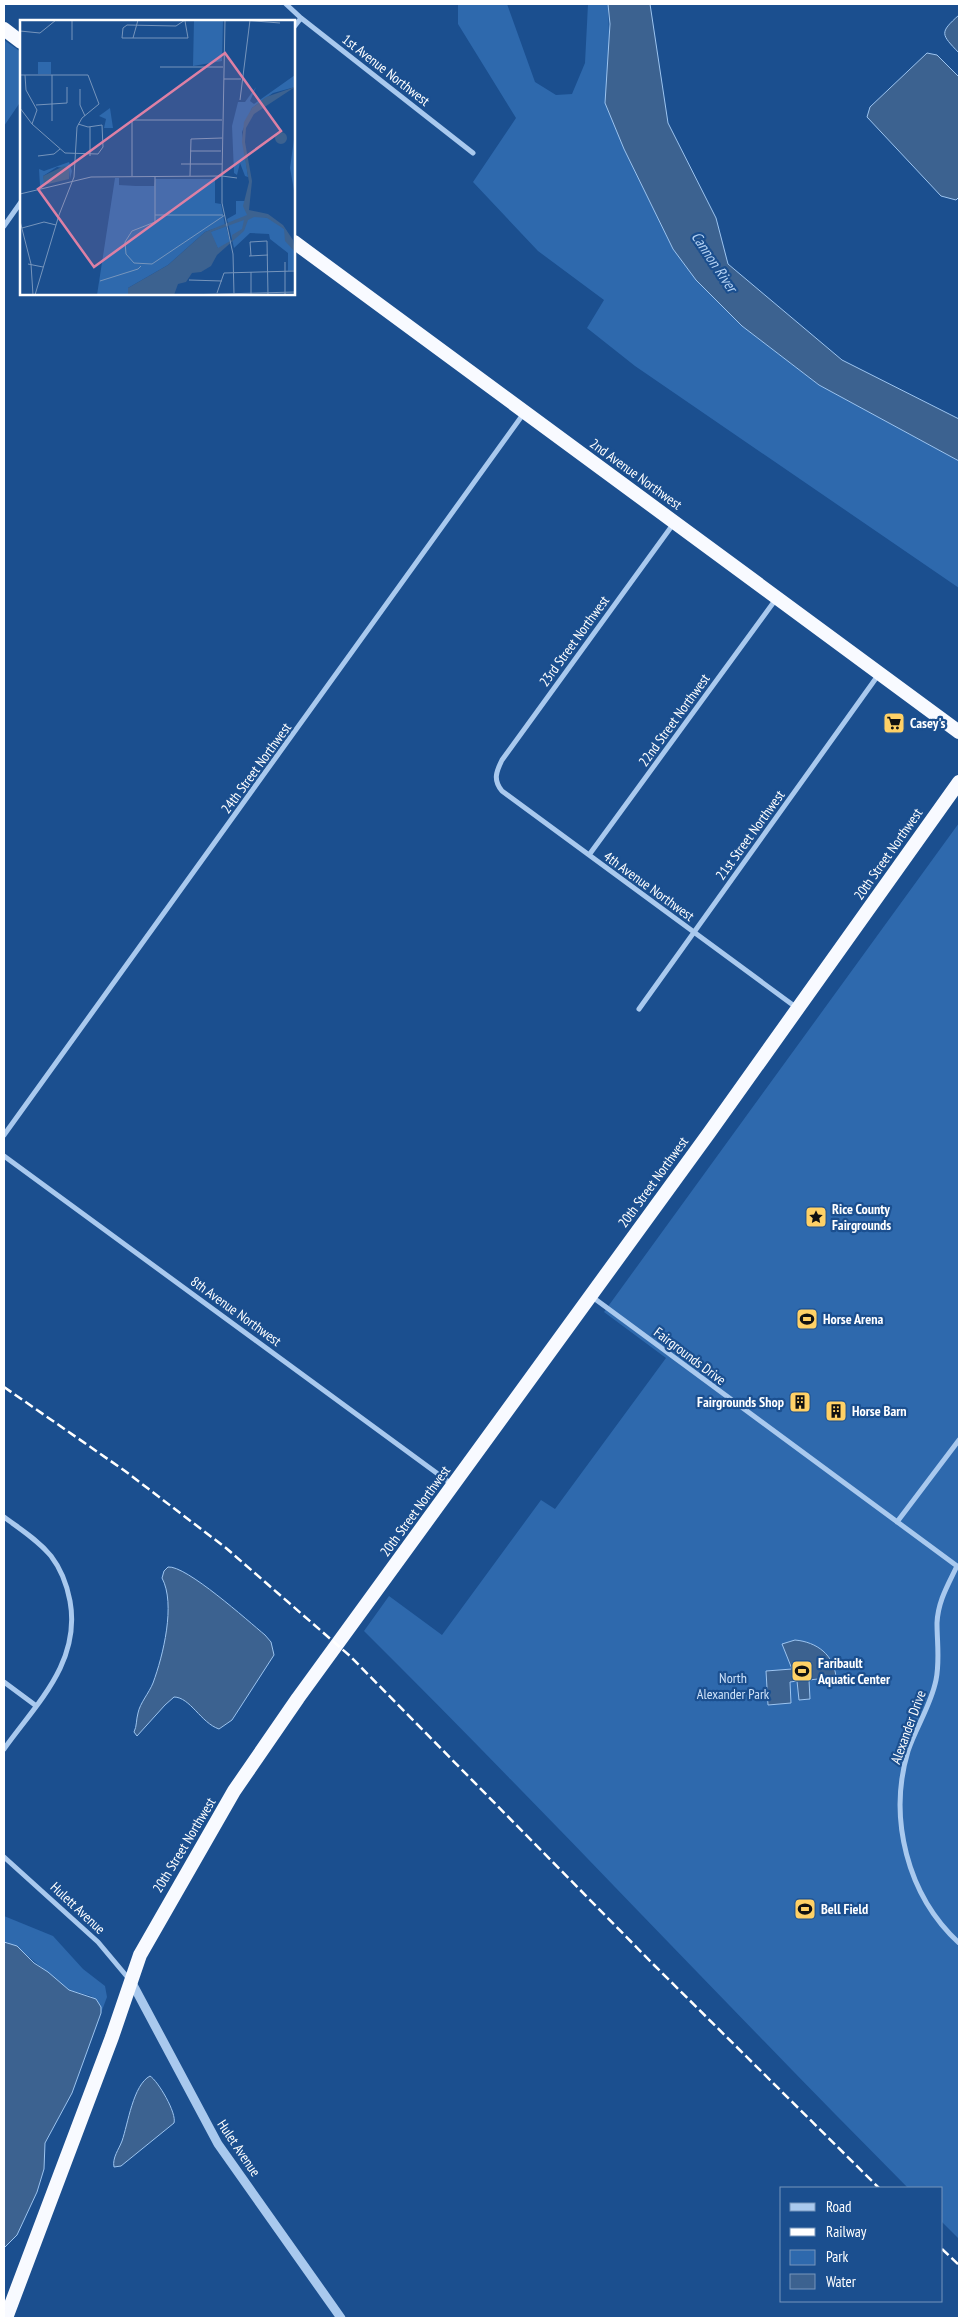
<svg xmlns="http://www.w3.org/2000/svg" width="963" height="2322" viewBox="0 0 963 2322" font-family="'PT Sans Narrow',sans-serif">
<rect width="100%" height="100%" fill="#1b4f8f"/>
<path fill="#2e69ad" d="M458,4H507L535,82L556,95L572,94L585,63L588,4H608L609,34L624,149L673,249L742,326L819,385L959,461V588L635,366L587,328L604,300L538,251L473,182L516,118L458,24Z
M4,40L21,52V101L4,126Z
M959,823V2239L942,2222V2188H908C725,2004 548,1814 364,1631L389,1596L442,1635L541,1500L555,1509L666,1358L604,1312Z
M4,1916L53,1936L83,1969L105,1986L107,1997L101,2013V2007L91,1996L69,1990L24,1953L7,1942H4Z"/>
<path fill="#3c6290" stroke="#9cc4f0" d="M608,4H650L668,123L716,218L728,264L842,360L959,419V461L819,385L742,326L696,280L673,249L624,149L605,103L610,24Z
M959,15V53C941,34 939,33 959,15Z
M927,53L937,55L959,77V197L956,200L941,196L867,117L870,107Z
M168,1567C186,1565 248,1621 265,1635L271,1642L274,1655L232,1720L219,1729C201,1723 190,1697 174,1697L165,1705L137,1736L134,1732C137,1726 136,1720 138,1713C140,1703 149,1693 153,1683C163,1656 176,1604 162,1578L164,1571Z
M795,1640C817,1642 834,1655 836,1677L809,1680L810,1699L799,1700L797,1681L790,1682L791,1703L768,1705L766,1671L792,1669L782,1644Z
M4,1942L17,1946L34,1963L48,1972L69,1990L96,1999L101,2007V2013L72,2093L45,2143L44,2169L37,2192L17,2235L4,2248Z
M150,2076C158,2081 177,2113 174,2123L121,2166L114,2167C112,2158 119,2149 122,2141C128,2124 133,2085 150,2076Z"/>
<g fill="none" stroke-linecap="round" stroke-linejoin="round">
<path stroke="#a9c9ee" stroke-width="5" d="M286,4L301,18L473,153
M294,27L301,18
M4,226L21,202
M674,523L502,760C496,772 493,780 502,791L797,1008
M589,855L776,599
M639,1009L879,674
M4,1135L524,413
M4,1156L453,1485
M591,1296L957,1566C948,1585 938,1601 937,1623C937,1642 940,1661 936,1680C931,1705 916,1727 908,1751C888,1818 907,1895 959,1943
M4,1517C20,1529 38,1540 51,1556C61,1569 67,1585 70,1601C81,1662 37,1703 4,1749
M897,1522L959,1440
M4,1682L35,1705
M4,1857L98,1942L129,1979"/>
<path stroke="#a9c9ee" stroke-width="9" d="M131,1981L218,2144L341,2318"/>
<path stroke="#f8faff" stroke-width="14" d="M4,29L21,42
M294,242L959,732
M6,2318L112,2037L140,1955L234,1791L298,1698L709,1133L959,782"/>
<path stroke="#fff" stroke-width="2.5" stroke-dasharray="9 4" stroke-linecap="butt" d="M4,1387L125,1471L226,1548L350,1656L654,1965L879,2188
M942,2249L959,2265"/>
</g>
<defs>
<g id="supermarket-square" transform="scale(1.125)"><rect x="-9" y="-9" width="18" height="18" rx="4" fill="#ffd166" stroke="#1b4f8f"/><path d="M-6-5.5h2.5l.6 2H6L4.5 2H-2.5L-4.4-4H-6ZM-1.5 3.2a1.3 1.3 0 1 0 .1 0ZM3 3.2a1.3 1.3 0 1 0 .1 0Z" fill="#111"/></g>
<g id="sight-square" transform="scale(1.125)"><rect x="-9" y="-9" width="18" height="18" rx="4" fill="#ffd166" stroke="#1b4f8f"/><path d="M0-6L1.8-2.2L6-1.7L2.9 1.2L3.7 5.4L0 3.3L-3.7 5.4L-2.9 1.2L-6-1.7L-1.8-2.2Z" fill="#111"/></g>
<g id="stadium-square" transform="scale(1.125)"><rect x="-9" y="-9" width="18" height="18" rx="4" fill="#ffd166" stroke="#1b4f8f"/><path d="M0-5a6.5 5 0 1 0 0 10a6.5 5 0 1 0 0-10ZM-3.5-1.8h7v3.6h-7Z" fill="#111"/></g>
<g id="building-square" transform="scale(1.125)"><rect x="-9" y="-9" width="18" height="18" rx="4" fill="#ffd166" stroke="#1b4f8f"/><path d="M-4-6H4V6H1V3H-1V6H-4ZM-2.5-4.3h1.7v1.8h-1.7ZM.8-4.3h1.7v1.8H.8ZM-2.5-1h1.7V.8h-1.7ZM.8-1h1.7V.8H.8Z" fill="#111"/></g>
</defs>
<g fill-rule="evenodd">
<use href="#supermarket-square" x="894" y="723"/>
<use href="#sight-square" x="816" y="1217"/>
<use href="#stadium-square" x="807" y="1319"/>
<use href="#building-square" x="800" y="1402"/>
<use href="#building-square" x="836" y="1411"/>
<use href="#stadium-square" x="802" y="1671"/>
<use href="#stadium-square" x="805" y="1909"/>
</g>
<g text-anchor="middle" stroke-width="4.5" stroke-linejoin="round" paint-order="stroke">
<g font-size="14" fill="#fff" stroke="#1b4f8f">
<text transform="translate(386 70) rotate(38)" y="5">1st Avenue Northwest</text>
<text transform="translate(636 474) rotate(36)" y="5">2nd Avenue Northwest</text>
<text transform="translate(574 641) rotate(-54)" y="5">23rd Street Northwest</text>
<text transform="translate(674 720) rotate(-54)" y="5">22nd Street Northwest</text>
<text transform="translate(256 768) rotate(-54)" y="5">24th Street Northwest</text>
<text transform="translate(750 835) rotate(-54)" y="5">21st Street Northwest</text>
<text transform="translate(888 854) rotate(-55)" y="5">20th Street Northwest</text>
<text transform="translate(649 886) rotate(36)" y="5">4th Avenue Northwest</text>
<text transform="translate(653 1182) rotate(-54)" y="5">20th Street Northwest</text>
<text transform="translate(236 1311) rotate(36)" y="5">8th Avenue Northwest</text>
<text transform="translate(690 1356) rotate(37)" y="5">Fairgrounds Drive</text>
<text transform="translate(415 1511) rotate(-54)" y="5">20th Street Northwest</text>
<text transform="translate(908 1727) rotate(-70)" y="5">Alexander Drive</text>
<text transform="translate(184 1845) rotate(-59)" y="5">20th Street Northwest</text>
<text transform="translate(78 1908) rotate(43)" y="5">Hulett Avenue</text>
<text transform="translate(239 2148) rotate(56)" y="5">Hulet Avenue</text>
</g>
<g font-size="14" font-weight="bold" fill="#fff" stroke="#1b4f8f" text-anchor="start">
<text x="910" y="728">Casey's</text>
<text x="832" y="1214">Rice County<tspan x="832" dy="16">Fairgrounds</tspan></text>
<text x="823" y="1324">Horse Arena</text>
<text x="784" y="1407" text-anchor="end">Fairgrounds Shop</text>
<text x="852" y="1416">Horse Barn</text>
<text x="818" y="1668">Faribault<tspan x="818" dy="16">Aquatic Center</tspan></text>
<text x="821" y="1914">Bell Field</text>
</g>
<g font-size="14" fill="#cfe3fa" stroke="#1b4f8f">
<text x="733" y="1683">North<tspan x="733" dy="16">Alexander Park</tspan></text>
</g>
<g font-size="15" font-style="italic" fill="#b5d3f5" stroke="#1b4f8f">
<text transform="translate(714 262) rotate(56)" y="5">Cannon River</text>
</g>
</g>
<g transform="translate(20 20)">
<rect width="275" height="275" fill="#1b4f8f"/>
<path d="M174,0H203L202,41L173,46ZM18,42H31V54H18ZM275,55V67L253,73L232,88L222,112L228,157L225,156L220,143L217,155L214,153L212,106L218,82H225L236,67L230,81L234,84ZM90,88L93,108H84L86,99L79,96ZM275,112V176L270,148ZM49,142L52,151L50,159L49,149L37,147L23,156L26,165L20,166L19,149L24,151ZM95,158H99V165L116,166H134L135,159H195V183L201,184L205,205L185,212L148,245L108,268V275H77ZM216,181H225L229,194L250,198L266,210L275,229V250L268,251V233L250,219L249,214L230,213L214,228L207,199L216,194ZM206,206L210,222L198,229L190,212Z" fill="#2e69ad"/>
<path d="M275,67L234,94L226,108L225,122L232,161L229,190L248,194L263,205L273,220L275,232L265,221L264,209L247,198L234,197L228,200L224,211L197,235L191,246L181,252L172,253L166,262L158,264L154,275H108V268L148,245L185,212L227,195L223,186L229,162L222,122L224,102L232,88L246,77ZM224,200L222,209L212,215V220L198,228L191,212ZM255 118a6 6 0 1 1 12 0a6 6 0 1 1-12 0ZM44,146L49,148V159L24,165L23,156Z" fill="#3c6290" fill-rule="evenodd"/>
<path fill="none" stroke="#7695bc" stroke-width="1" d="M52,0V20M222,0L260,3M165,1L168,18H102L103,8L107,5L156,6L165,0M0,11L20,13L36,0M113,18L118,0M140,47H203M0,55H68L79,84L62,98L57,107L54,157L39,195L15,275M5,55L6,70L17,90L12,104M204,59H221M60,69V85L65,96M220,80L230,0M16,85L47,83V67M0,88L12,104L45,133L78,134L83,127L82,105L68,107L58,104M32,101V55M170,131H201M18,136L34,134L40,129M70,136V107M161,144H202M112,156V100H202M170,156L171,119L202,118M135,157V202L112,211L105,222L106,234L114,243L132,244L205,195M0,174L71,157L202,156L205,0M135,195H203M0,201L11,244L13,275M2,208L24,202L36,205M229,236L248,235M231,236L230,222L247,221L248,275M8,244L23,247M231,252V275M169,260L202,261M80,261L118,249L121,246M197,273L204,253L275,251M165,275L275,272M214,275L213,234L202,183V156L217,158M265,275V242"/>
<path fill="#dd80a5" fill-opacity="0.15" stroke="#dd80a5" stroke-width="2.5" d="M205,33L261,111L74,247L18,169Z"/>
<rect width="275" height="275" fill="none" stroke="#fff" stroke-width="2.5"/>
</g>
<rect width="963" height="2322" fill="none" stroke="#ffffff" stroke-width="10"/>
<rect x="780" y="2187" width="162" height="115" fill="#1b4f8f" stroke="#7695bc"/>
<rect x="790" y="2203" width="25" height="8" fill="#a9c9ee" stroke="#7695bc"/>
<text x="826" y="2212" font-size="15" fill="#ffffff">Road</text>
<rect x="790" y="2228" width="25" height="8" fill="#ffffff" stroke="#7695bc"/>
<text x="826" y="2237" font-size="15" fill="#ffffff">Railway</text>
<rect x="790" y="2250" width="25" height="15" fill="#2e69ad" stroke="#7695bc"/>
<text x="826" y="2262" font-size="15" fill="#ffffff">Park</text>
<rect x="790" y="2274" width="25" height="15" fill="#3c6290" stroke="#7695bc"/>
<text x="826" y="2287" font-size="15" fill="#ffffff">Water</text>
</svg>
